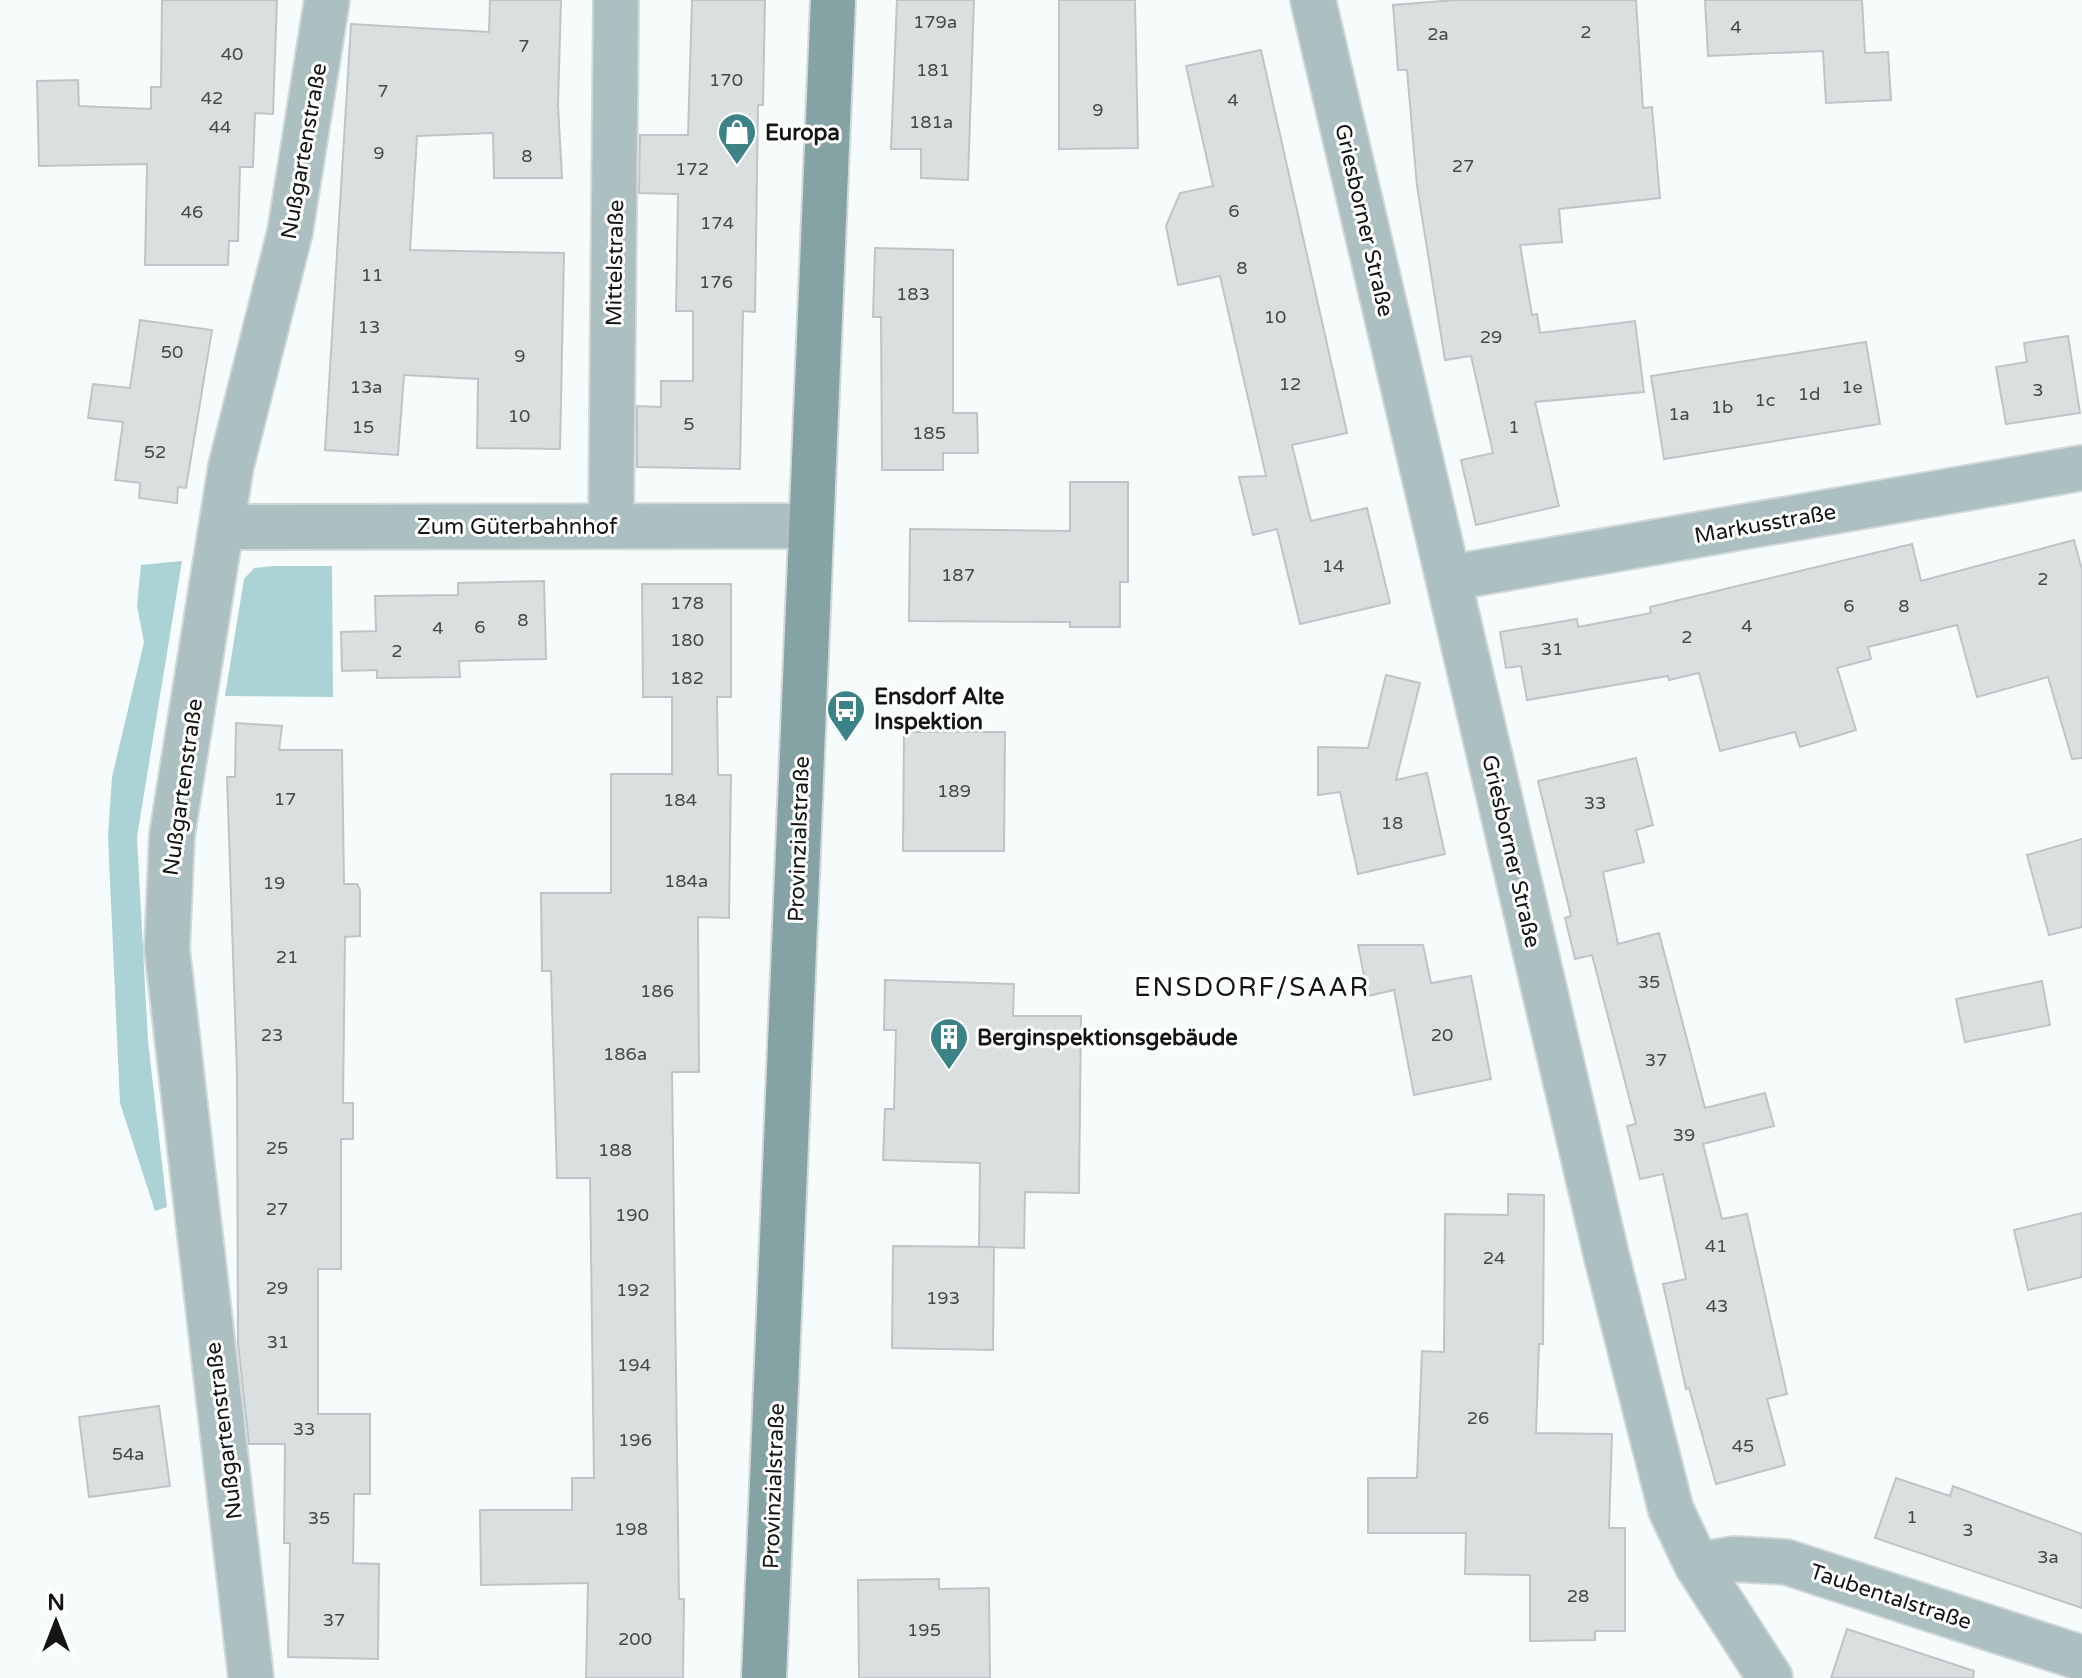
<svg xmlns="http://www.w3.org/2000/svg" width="2082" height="1678" viewBox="0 0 2082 1678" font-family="'Varela Round',sans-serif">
<rect width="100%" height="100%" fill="#f6fcfc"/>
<path fill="#abd3d5" d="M182,561L137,837L148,1041L167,1207L155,1211L120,1103L108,837L112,777L144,642L137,606L141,565Z
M274,566H332L333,697L225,696L244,579L254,568Z"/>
<path fill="#dae0e0" stroke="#bfc5c6" stroke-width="2" d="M162,0H277L273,114L255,113L253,167H240L238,241H229L228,265H145L147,164L39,166L37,81L78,80L79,106L151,109V87H161Z
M490,0H561L558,105L562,178H494L493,133L417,136L410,250L564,253L560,449L477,448L478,379L404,375L398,455L325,450L351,24L489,32Z
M692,0H765L763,105H758L755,312L743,311L740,469L637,467V406L661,407V381H693V311H676L678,194L639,193L640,135H688Z
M897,0H974L968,180L921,178V149H891Z
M1059,0H1135L1138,148L1059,149Z
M1456,0H1636L1643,108L1652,107L1660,198L1559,209L1562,242L1520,245L1532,315L1537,314L1540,333L1635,321L1644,392L1535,402L1559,506L1476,525L1461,460L1493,453L1471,356L1445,360L1417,186L1407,70H1398L1393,5Z
M1705,0H1862L1865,53L1888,52L1891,100L1826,103L1823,51L1708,56Z
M1261,50L1347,433L1292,445L1311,521L1367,508L1390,603L1300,624L1277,529L1253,535L1239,477L1266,476L1220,276L1178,285L1166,226L1180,193L1213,186L1186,66Z
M875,248L953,250V413H977L978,453H943V470H882L881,317H873Z
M140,320L212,330L186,488L178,487L177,503L139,498L140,483L115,480L123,422L88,418L93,384L130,388Z
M2068,336L2080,413L2006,424L1996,367L2027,362L2024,343Z
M1866,342L1880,424L1664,459L1651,376Z
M1070,482H1128V582H1120V627H1070V622L909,621L910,529L1070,531Z
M2074,540L2082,570V758L2072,759L2048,677L1977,697L1957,625L1868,647L1871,659L1837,668L1856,730L1800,747L1795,732L1720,751L1699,673L1669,680L1668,676L1527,700L1521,666L1506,668L1500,632L1577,619L1578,627L1651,613L1650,607L1912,544L1921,581Z
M544,581L546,659L459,661L460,677L377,678V670L342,671L341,632L376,631L375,596L458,595V583Z
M642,584H731V697H717L718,775H731L729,918L698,917L699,1072H672L679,1599H684L683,1678H586L588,1583L481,1585L480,1510H572V1478H594L590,1178H557L551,971H542L541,893H611V774H672V697H643Z
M1386,675L1420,683L1396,780L1427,773L1445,854L1358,874L1340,792L1318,795V747L1368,748Z
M236,723L282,726L279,750H342L344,884H357L360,890V936L345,937L343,1103H353V1139H341V1269H318V1414H370V1494H354L353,1563L379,1564L378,1659L288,1657L290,1543H284L285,1444H249L238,1343L237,1074L227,777H235Z
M904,732H1005L1004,851H903Z
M1636,758L1653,825L1636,830L1644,862L1603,872L1618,944L1659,933L1705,1108L1765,1093L1774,1126L1703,1144L1722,1219L1747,1214L1787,1394L1767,1399L1785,1465L1716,1484L1689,1388L1686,1389L1663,1284L1686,1279L1663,1174L1640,1179L1627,1126L1636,1124L1592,955L1575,959L1565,918L1571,916L1538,781Z
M2082,839V927L2049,935L2027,855Z
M1358,945H1423L1431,983L1471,976L1491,1079L1414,1095L1394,990L1368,996Z
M885,980L1014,984L1013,1016H1081L1079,1193L1025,1192L1024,1248L979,1247L980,1163L883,1160L885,1109H894L896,1030H884Z
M2042,981L2050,1025L1965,1042L1956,999Z
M1508,1194L1544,1195L1543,1344H1539L1536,1433L1612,1434L1609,1528H1625V1631H1595V1640L1530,1641V1575L1465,1574L1466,1533H1368V1478H1417L1422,1351L1444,1352L1445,1214L1508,1215Z
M2082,1213V1277L2028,1290L2014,1230Z
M893,1246L994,1247L993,1350L892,1348Z
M159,1406L170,1486L89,1497L79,1417Z
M1896,1478L1950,1496L1953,1486L2082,1534V1608L1875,1538Z
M939,1579V1589L989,1588L990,1678H859L858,1580Z
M1847,1629L1974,1671L1973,1678H1831Z"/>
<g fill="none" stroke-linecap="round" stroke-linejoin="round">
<g stroke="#d2d7d7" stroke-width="48">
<path id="street" d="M1313,0L1607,1258L1671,1510L1697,1565L1770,1678
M611,526L616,0
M223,527L810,526
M1449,578L2082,468
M1697,1565L1734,1559L1786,1562L2082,1658
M251,1678L167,949L172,835L231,466L290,232L327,0"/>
</g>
<g stroke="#d2d7d7" stroke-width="48">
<path id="secondary" d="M764,1678L833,0"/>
</g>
<use href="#street" stroke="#acc0c1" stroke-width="44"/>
<use href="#secondary" stroke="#85a3a5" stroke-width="44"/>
</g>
<defs>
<g id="shop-pin" transform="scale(2)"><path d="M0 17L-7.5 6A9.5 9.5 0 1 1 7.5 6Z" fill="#3b8387" stroke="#fff"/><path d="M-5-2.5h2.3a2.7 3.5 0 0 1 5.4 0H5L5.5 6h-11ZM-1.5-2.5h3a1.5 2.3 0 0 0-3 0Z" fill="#fff"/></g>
<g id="bus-pin" transform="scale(2)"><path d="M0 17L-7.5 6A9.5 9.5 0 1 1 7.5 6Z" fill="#3b8387" stroke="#fff"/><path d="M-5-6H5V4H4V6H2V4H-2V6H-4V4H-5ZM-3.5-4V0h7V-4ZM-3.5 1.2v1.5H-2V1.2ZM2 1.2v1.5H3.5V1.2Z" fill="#fff"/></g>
<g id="building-pin" transform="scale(2)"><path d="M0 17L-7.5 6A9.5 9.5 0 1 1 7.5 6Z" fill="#3b8387" stroke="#fff"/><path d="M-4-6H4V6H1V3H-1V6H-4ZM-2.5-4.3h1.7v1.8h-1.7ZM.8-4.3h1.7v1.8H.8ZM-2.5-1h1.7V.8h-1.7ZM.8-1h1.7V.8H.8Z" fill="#fff"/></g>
</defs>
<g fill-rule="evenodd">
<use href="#shop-pin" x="737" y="132"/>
<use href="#bus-pin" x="846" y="709"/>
<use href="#building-pin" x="949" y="1037"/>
</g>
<g text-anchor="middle" stroke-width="6" stroke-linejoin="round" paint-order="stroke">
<g font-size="18" fill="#464848">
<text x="935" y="28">179a</text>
<text x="1736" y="33">4</text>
<text x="1586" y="38">2</text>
<text x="1438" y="40">2a</text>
<text x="524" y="52">7</text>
<text x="232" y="60">40</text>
<text x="933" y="76">181</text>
<text x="726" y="86">170</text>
<text x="383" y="97">7</text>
<text x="212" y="104">42</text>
<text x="1233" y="106">4</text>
<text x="1098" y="116">9</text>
<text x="931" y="128">181a</text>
<text x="220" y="133">44</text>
<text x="379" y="159">9</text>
<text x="527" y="162">8</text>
<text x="1463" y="172">27</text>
<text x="692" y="175">172</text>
<text x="1234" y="217">6</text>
<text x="192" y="218">46</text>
<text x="717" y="229">174</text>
<text x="1242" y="274">8</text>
<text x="372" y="281">11</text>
<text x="716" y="288">176</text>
<text x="913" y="300">183</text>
<text x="1275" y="323">10</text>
<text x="369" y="333">13</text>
<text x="1491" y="343">29</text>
<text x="172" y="358">50</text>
<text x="520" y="362">9</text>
<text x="1290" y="390">12</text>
<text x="366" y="393">13a</text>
<text x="1852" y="393">1e</text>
<text x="2038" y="396">3</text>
<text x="1809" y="400">1d</text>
<text x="1765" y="406">1c</text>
<text x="1722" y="413">1b</text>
<text x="1679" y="420">1a</text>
<text x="519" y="422">10</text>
<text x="689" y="430">5</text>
<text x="363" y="433">15</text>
<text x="1514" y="433">1</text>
<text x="929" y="439">185</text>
<text x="155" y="458">52</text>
<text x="1333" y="572">14</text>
<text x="958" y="581">187</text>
<text x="2043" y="585">2</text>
<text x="687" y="609">178</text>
<text x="1849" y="612">6</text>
<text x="1904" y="612">8</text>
<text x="523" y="626">8</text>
<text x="1747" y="632">4</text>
<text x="480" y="633">6</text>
<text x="438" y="634">4</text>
<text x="1687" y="643">2</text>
<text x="687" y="646">180</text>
<text x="1552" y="655">31</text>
<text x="397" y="657">2</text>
<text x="687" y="684">182</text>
<text x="954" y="797">189</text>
<text x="285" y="805">17</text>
<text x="680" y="806">184</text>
<text x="1595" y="809">33</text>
<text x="1392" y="829">18</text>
<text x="686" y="887">184a</text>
<text x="274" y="889">19</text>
<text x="287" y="963">21</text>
<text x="1649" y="988">35</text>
<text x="657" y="997">186</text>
<text x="272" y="1041">23</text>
<text x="1442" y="1041">20</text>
<text x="625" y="1060">186a</text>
<text x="1656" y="1066">37</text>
<text x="1684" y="1141">39</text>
<text x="277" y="1154">25</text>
<text x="615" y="1156">188</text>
<text x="277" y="1215">27</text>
<text x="632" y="1221">190</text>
<text x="1716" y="1252">41</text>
<text x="1494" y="1264">24</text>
<text x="277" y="1294">29</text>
<text x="633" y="1296">192</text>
<text x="943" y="1304">193</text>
<text x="1717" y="1312">43</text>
<text x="278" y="1348">31</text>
<text x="634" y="1371">194</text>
<text x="1478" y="1424">26</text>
<text x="304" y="1435">33</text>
<text x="635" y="1446">196</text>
<text x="1743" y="1452">45</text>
<text x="128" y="1460">54a</text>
<text x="1912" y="1523">1</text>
<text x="319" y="1524">35</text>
<text x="631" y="1535">198</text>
<text x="1968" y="1536">3</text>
<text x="2048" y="1563">3a</text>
<text x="1578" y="1602">28</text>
<text x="334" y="1626">37</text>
<text x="924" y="1636">195</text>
<text x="635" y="1645">200</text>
</g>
<g font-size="22" font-weight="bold" fill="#141616" stroke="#fff" text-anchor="start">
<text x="765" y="140">Europa</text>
<text x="874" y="704">Ensdorf Alte<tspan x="874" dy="25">Inspektion</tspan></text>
<text x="977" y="1045">Berginspektionsgebäude</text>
</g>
<g font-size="22" fill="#141616" stroke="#fff">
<text transform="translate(303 151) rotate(-80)" y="8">Nußgartenstraße</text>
<text transform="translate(1365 220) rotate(77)" y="8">Griesborner Straße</text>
<text transform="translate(614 263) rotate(-89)" y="8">Mittelstraße</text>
<text transform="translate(1765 523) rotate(-10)" y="8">Markusstraße</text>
<text x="517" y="534">Zum Güterbahnhof</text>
<text transform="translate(182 787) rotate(-82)" y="8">Nußgartenstraße</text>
<text transform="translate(798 839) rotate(-88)" y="8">Provinzialstraße</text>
<text transform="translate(1512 851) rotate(77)" y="8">Griesborner Straße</text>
<text transform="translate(223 1431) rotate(-97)" y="8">Nußgartenstraße</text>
<text transform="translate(773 1486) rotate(-88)" y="8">Provinzialstraße</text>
<text transform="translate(1891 1596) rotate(18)" y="8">Taubentalstraße</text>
</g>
<g font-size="26" letter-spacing="2" fill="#141616" stroke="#fff">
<text x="1252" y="996">ENSDORF/SAAR</text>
</g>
</g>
<g transform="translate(56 1622)" stroke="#ffffff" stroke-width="6" paint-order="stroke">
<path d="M0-6L14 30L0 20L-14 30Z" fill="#141616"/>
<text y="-12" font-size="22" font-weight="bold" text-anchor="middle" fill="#141616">N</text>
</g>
</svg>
